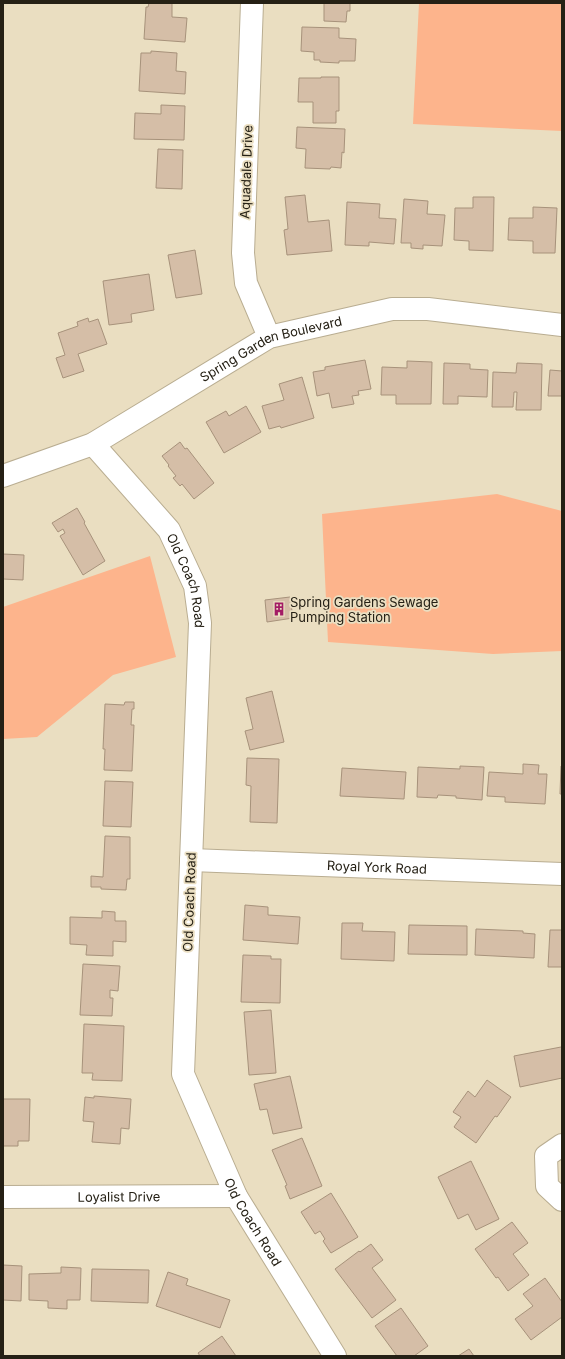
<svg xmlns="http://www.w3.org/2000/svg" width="565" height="1359" viewBox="0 0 565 1359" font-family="Inter,sans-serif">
<rect width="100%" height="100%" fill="#eadec1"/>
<path fill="#fdb48c" d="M419,3H562V131L413,124Z
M497,494L562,511V651L493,654L328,642L322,514Z
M150,556L176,657L113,675L37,737L3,739V607Z"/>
<path fill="#d5bea7" stroke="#a7927b" d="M149,3H172V17L187,18L185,42L144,39L146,7H148Z
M314,3H350V11H347L346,22L324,21V3Z
M302,27L339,28V38L356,39L355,61H339V63L320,62V60H314V52L301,51Z
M151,51L177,53L176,71L186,72L185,94L139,91L141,53H151Z
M321,77H339V111H336V123H313V102H298L299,78H321Z
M161,105L185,106L184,140L134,139L135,113L161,114Z
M297,127L345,129L344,153L342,152L341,168L331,167L330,169L305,168L306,149L296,148Z
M158,149L183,150L182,189L156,188Z
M305,195L308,222L329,220L332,251L287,255L284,230L288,229L285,197Z
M473,197H494L493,251L469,250V241L454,240L455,208H473Z
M404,199L428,201L427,214L445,215L442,246L423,245V249L411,248V243H401Z
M347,202L380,204L379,218L396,219L394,244L369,242V246L345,245Z
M533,207L557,208L555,253H533V241L508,240L509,218H533Z
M195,250L202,294L176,298L168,255Z
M149,274L154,310L131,314L132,322L109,325L103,281Z
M88,318L89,322L98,319L107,344L78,354L84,371L63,378L56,358L65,355L58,333L78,326L77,322Z
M365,360L371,389L358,391L359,395L352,396L354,404L332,408L329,393L317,396L313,372L325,370V367Z
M407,361L432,362L431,404H396V395H381L382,367L407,368Z
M444,363L470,364V369L488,370L487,397L458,396V404H443Z
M517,363L542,364L541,410H516L517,392H514L513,407H492L493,372L516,373Z
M550,370L562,371V396H548Z
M302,377L314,418L281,428L280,426L269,429L262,406L284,400L279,384Z
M246,406L261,432L224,453L206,422L226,411L229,416Z
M180,442L185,449L187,448L214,483L194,499L182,484L180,486L173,478L176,476L168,466L169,465L162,456Z
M77,508L85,522L84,523L105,561L83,575L60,536L65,533L63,529L58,532L52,523Z
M3,554L24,555L23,580L3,579Z
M290,597L293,618L267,622L265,600Z
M272,691L284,742L250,750L245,731L253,729L246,698Z
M125,702H134V709H132L131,725H134L132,771L104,770L105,749H103L105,704L124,705Z
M247,758L279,759L277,823L250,822L251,786L246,785Z
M523,764L539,765L538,774H547L545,804L505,802V797L487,796L489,772L523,774Z
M460,766L484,767L482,800L456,798V796L438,795L437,798L417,797L418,767L460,769Z
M561,766H562V794H560Z
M342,768L406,772L404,799L340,796Z
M105,781L133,782L131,827L103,826Z
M105,836L130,837V879H127L126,890L101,889V887H91V876L103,877Z
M245,905L268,907V915L300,917L298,944L243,940Z
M102,911L115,912V921H126V942L113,941V956L86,955L87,945L70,944V917L102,918Z
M342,923H363L362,931L395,932L394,961L341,959Z
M409,925L467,926V955L408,954Z
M476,929L523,931V933L535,934L534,958L475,955Z
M550,930H562V967H548Z
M243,955L271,956V959H281L280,1003L241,1002Z
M83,964L120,966L118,991L110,990V998H113L112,1016L80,1015Z
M271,1010L276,1073L249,1075L244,1012Z
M84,1024L124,1026L122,1081L92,1080L93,1073H82Z
M561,1047L562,1048V1078L520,1087L514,1056Z
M290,1076L302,1128L273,1134L267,1109L260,1110L254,1084Z
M487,1080L511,1097L497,1117L495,1116L476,1143L454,1127L461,1117L453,1112L468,1091L475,1097Z
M94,1096L131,1099L129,1129L121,1128L120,1144L92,1142L94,1122L83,1121L85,1097L94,1098Z
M3,1099H30L29,1141H18V1146H3Z
M302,1138L322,1186L290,1199L285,1186L287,1185L272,1150Z
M471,1161L499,1219L476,1230L468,1214L458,1219L438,1177Z
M331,1193L358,1237L331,1253L323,1241L325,1239L320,1231L315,1234L301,1212Z
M512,1222L528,1243L513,1254L529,1275L508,1291L498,1277L496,1278L475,1249Z
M371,1244L383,1260L372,1268L396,1300L372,1318L335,1269L359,1251L360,1252Z
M3,1265L22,1266L21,1301L3,1300Z
M61,1267L81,1268L80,1300H67V1309L48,1308V1301L29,1300V1274L61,1273Z
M92,1269L149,1270L148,1303L91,1301Z
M168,1272L188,1279L186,1285L230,1300L220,1328L156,1306Z
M545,1278L562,1302V1317L531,1340L515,1319L533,1306L523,1294Z
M401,1308L428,1346L414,1356H397L375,1326Z
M222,1336L236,1356H200L198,1353Z
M469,1349L474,1356H458Z"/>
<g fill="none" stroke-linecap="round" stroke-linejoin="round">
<g stroke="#b9ad91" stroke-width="24">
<g id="minor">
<path d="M252,3L243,253L246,283L269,337"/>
<path id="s1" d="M93,444L169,530L195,586L200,623L183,1074L236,1196L335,1356"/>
<path id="s2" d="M3,476L93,444L269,337L392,309H428L562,325"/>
<path id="s3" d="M191,860L562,874"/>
<path d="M562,1145L546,1156L547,1186L562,1200"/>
<path id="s4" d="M3,1197L236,1196"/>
</g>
</g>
<use href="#minor" stroke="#fff" stroke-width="22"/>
</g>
<defs>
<g id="building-bare" transform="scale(1.08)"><path d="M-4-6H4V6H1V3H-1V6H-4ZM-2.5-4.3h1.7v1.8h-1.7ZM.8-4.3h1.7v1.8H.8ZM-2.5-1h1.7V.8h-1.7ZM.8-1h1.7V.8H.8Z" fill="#a31b65" stroke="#eadec1" stroke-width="2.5" paint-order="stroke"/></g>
</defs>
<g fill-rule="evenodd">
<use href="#building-bare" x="279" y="609"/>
</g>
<g text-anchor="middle" stroke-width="3.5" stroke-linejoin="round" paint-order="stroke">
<g font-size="13" fill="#252015" stroke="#eadec1">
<text transform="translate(246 172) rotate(-88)" y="5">Aquadale Drive</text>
<text dy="5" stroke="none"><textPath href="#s2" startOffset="299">Spring Garden Boulevard</textPath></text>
<text dy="5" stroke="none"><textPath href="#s1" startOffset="169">Old Coach Road</textPath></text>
<text dy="5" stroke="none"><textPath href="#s3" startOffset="186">Royal York Road</textPath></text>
<text transform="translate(189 902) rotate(-88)" y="5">Old Coach Road</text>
<text dy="5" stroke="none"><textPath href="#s4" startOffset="116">Loyalist Drive</textPath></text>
<text dy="5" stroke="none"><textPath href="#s1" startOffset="829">Old Coach Road</textPath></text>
</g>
<g font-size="13" fill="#252015" stroke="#eadec1" text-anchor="start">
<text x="290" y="607">Spring Gardens Sewage<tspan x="290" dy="15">Pumping Station</tspan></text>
</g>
</g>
<rect width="565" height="1359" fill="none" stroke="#252015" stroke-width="8"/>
</svg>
